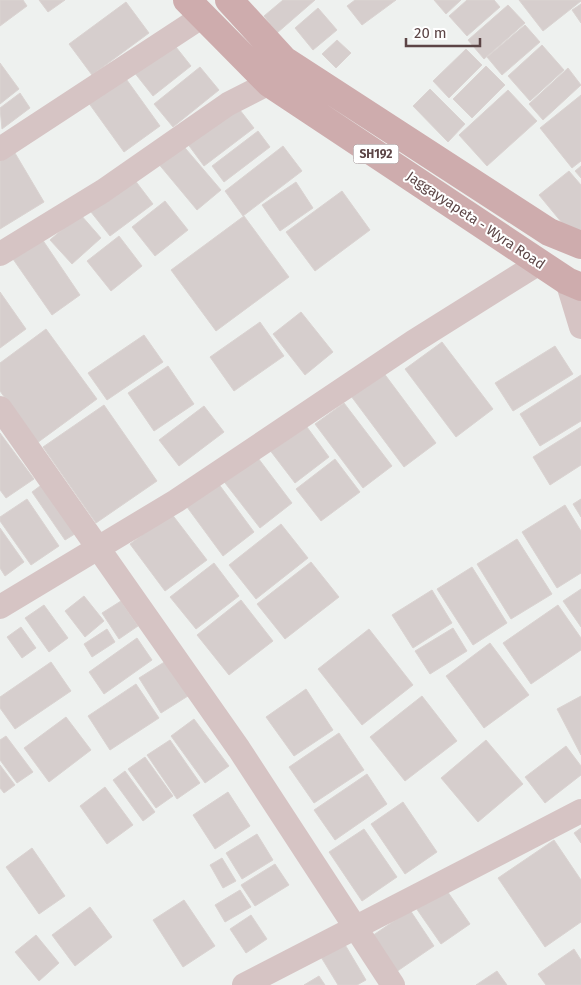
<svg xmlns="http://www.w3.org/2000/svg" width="581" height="985" viewBox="0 0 581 985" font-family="'Fira Sans',sans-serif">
<rect width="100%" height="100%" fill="#eef1ef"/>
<path fill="#d6cecd" stroke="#dad3d1" d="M0,0H23L27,6L0,26Z
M39,0H65L48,12Z
M283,0H315L277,33L264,16Z
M355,0H396L362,25L347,6Z
M434,0H461L446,14Z
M467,0H494L500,7L467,36L449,16Z
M519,0H581V1L543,31Z
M126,2L149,33L92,75L69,44Z
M581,4V23L572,10Z
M508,5L525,23L484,59L468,40Z
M318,8L337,30L313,50L295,28Z
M525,25L540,42L502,75L487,57Z
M337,40L351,53L336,68L322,54Z
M172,42L191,66L153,96L134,72Z
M542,45L564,70L530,101L508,76Z
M466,49L482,65L449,98L433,81Z
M0,63L19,89L0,104Z
M486,66L505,85L472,118L453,99Z
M200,67L219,90L173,127L154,104Z
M568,68L581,85L543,120L529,104Z
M124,76L160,126L124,152L88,102Z
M430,89L465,124L448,142L413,106Z
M508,90L537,121L487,166L459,135Z
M20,93L30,108L2,129L0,108Z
M581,95V161L572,168L540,128Z
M236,105L254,128L204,166L187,143Z
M258,131L270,147L224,182L212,166Z
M180,142L221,190L197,210L157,162Z
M283,146L302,171L243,216L225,191Z
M12,148L44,202L0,229V155Z
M581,166V178L575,171Z
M569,171L581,185V246L539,195Z
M134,179L153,204L110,236L91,212Z
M296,182L313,208L280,231L262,205Z
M342,191L370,230L315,271L286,232Z
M165,201L188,230L155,256L132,227Z
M80,214L101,238L72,264L50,240Z
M244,216L289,277L216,331L171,270Z
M119,236L142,266L111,291L87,261Z
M42,239L80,295L52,315L13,259Z
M0,292L26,329L0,348Z
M301,312L333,352L305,375L273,334Z
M260,322L284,356L234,391L210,357Z
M46,329L97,399L37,443L0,391V363Z
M144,335L163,362L107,400L88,373Z
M442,342L493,409L456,437L405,369Z
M555,346L573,374L513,411L495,383Z
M168,366L194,404L154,431L128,393Z
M383,372L436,443L404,467L351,396Z
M581,375V421L540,446L520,414Z
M344,403L392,466L363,488L315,424Z
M104,405L157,481L96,523L43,447Z
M204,406L224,432L179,466L159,440Z
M304,423L329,457L295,483L269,449Z
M581,427V465L550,485L533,457Z
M0,433L34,479L6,498L0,490Z
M255,454L292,503L260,528L222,479Z
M335,459L360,492L321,521L296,489Z
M44,483L78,532L65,540L32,492Z
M218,483L254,532L223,556L187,507Z
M27,499L59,546L31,565L0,521V517Z
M581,499V517L573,504Z
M565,505L581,531V573L557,588L522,532Z
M171,513L207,560L165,591L130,544Z
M281,524L308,558L256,599L229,565Z
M0,528L24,562L5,576L0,568Z
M517,539L552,594L511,619L477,564Z
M311,562L339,597L285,639L257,604Z
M214,563L239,596L196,629L170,597Z
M472,567L507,623L473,645L437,589Z
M581,589V627L563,601Z
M432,590L452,623L413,648L392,615Z
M84,596L104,621L85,637L65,611Z
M241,600L273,641L229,675L197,635Z
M121,601L138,626L119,639L102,613Z
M44,605L68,638L49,652L25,618Z
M558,605L581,638V650L531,684L503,643Z
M21,627L36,648L22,658L7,637Z
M453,628L467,651L430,674L415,651Z
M107,629L115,642L92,657L84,644Z
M369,629L413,685L362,725L318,669Z
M137,638L152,660L104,694L89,672Z
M490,643L529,695L484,728L446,676Z
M166,661L188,696L161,713L139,678Z
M51,662L71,691L15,729L0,708V697Z
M136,684L159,718L110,750L88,716Z
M306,689L333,730L294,756L266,717Z
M422,696L457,741L405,781L370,737Z
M581,696V755L557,709Z
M66,717L91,750L49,782L24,748Z
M194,719L229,766L205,783L171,736Z
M339,733L364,770L314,803L289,767Z
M6,736L33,772L17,783L0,760V740Z
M170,740L200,783L177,799L147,755Z
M486,740L523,784L478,822L441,778Z
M566,746L581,766V775L545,803L525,777Z
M145,757L173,796L156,808L128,769Z
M0,765L15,785L4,793L0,788Z
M125,771L155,812L143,821L113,780Z
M367,774L387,804L335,840L314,810Z
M105,787L133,825L107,844L80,806Z
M228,792L250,826L215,849L193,815Z
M403,802L437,852L405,874L371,824Z
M581,828V843L574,833Z
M364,829L397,877L362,901L329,852Z
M257,834L273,860L242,879L226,853Z
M554,840L581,880V922L545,947L498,878Z
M32,848L65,896L39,914L6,867Z
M222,858L236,881L223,888L210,865Z
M275,864L289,885L255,906L241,885Z
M445,888L470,924L441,944L416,908Z
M240,890L251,907L225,922L215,905Z
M184,900L215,946L183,967L153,920Z
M90,907L112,937L75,966L52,935Z
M410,910L434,946L396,972L372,936Z
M251,915L267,939L246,953L230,929Z
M36,935L59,963L39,981L15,952Z
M344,943L366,980L357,985H338L321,957Z
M574,949L581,960V985H546L538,974Z
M497,971L507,985H476Z
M319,976L325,985H304Z"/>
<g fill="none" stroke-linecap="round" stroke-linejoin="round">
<path stroke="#d6c4c4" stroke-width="24" d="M0,149L203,16
M0,254L103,191L228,104L269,83
M567,281L581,327
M0,408L239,749L393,985
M0,607L176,501L413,342L539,263
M244,985L581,811"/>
<path stroke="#ceacad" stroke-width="28" d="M187,0L269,83L567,281L581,287
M229,0L284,60L549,232L581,245"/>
</g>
<g text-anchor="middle" stroke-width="4" stroke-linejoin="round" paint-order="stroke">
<rect fill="#fff" stroke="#8d7d7e" stroke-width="1" x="353.5" y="144.5" width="45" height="19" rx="4"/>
<g font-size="12" font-weight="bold" fill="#5c4546">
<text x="376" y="158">SH192</text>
</g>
<g font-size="14" fill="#5c4546" stroke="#fff">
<text transform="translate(476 220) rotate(34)" y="5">Jaggayyapeta - Wyra Road</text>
</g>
</g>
<path d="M406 38v8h74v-8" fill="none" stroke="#5c4546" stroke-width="2.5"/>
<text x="414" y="38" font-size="15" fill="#5c4546" stroke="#ffffff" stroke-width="4" paint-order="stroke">20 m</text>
</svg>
